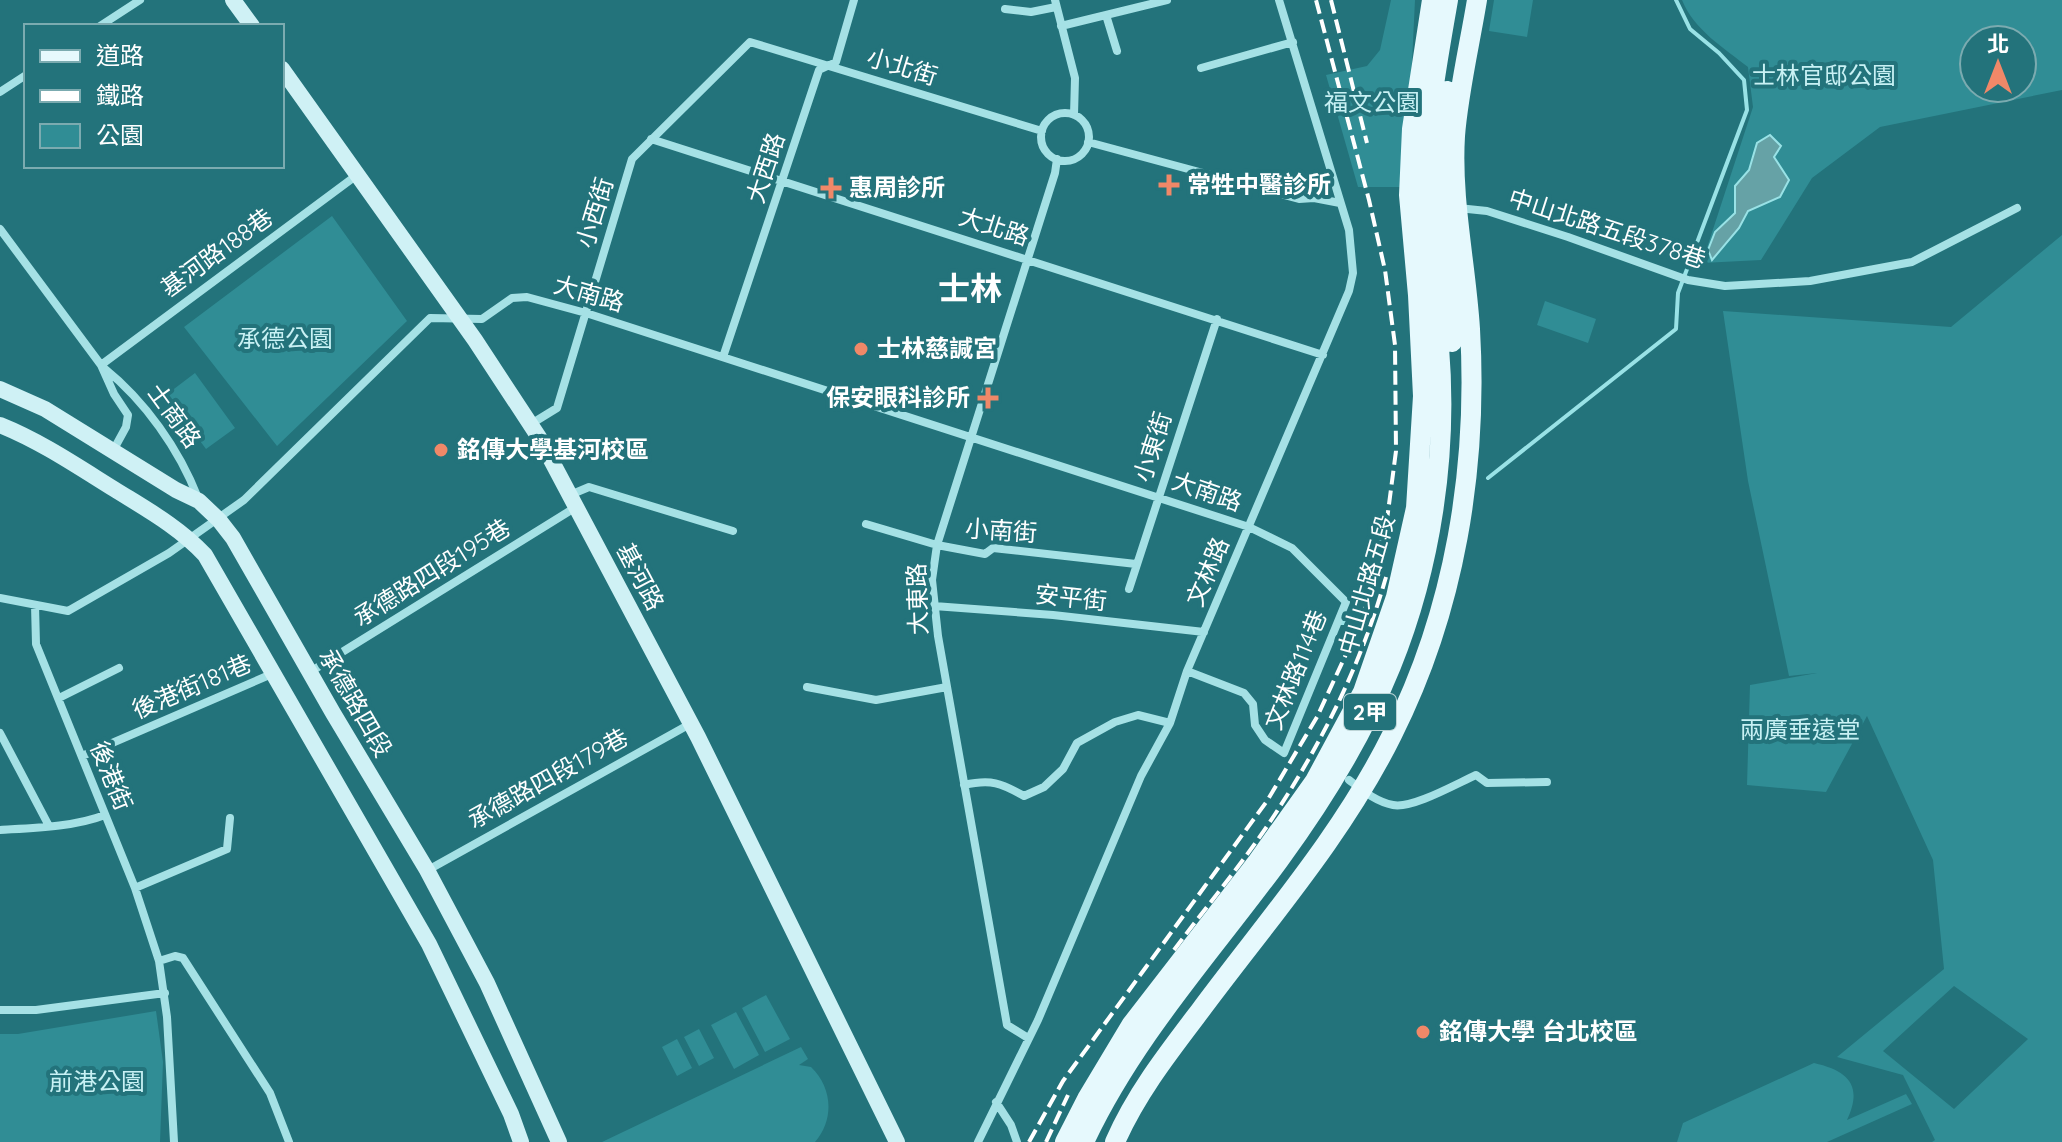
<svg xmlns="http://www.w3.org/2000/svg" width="2062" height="1142" viewBox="0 0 2062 1142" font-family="Quicksand,'Noto Sans TC',sans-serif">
<rect width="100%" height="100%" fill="#23737b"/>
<path fill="#308d95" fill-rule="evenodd" d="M1391,0H1415L1406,187H1358L1326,75L1367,66L1380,50Z
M1494,0H1533L1527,37L1489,31Z
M1682,0H2062V90L1880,127L1812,178L1761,260L1702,263L1753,107L1748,67C1724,48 1694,30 1682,0ZM1974,40H2022V88H1974Z
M332,216L407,321L277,446L184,327Z
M2062,235V1142H1932L1935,1140L1903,1075L1837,1057L1944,969L1933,860L1867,716L1826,792L1747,785L1750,685L1817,673L1789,676L1748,481L1723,311L1951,327ZM1954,986L2028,1039L1954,1109L1883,1051Z
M1545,301L1596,319L1588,343L1537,325Z
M195,373L235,428L206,449L166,395Z
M766,995L790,1039L765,1052L742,1008Z
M156,1011L163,1062L160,1142H0V1034H18Z
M736,1012L759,1055L734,1069L711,1025Z
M699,1029L714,1058L699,1066L684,1037Z
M677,1039L692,1068L677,1076L662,1047Z
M801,1047L808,1059L799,1065L811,1067C832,1087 835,1119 815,1142H602Z
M1814,1063C1849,1071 1863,1086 1847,1120L1906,1094L1912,1104L1827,1142H1677L1683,1123Z"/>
<path fill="#66a2a6" stroke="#99e2e6" stroke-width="2" d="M1770,135L1781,146L1774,157L1789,180L1780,197L1748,211L1739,228L1712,260L1708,250L1715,232L1735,213V186L1749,170L1757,143Z"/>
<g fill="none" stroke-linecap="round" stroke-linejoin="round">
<path stroke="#99e2e6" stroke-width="4" d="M1488,478L1676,329L1678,293L1747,110L1744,80L1719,53L1690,29L1676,0
M1340,623H1350L1372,543L1383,542"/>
<path stroke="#a5e1e5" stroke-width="8" d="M1055,0L1075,78L1074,115
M1005,9L1031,12L1056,7
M1106,15L1117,51
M100,26L140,0
M1061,26L1167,0
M1201,68L1293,42
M0,92L26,75
M1041 137a24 24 0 1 1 48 0a24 24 0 1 1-48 0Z
M651,139L1323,355
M1088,142L1299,199L1314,198L1340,203
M1458,208L1487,211L1568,237L1688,280L1725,286L1810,281L1912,262L2017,208
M0,229L101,365L114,394L128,415L126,427L114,449
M723,357L819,70L836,62L854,0
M101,365L357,175
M104,368C145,401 179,449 198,498
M531,424L557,408L632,159L750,42L1042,131
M570,495L589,487L733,531
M866,524L937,545L985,554L993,548L1136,564
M1129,589L1217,319
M0,598L68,611L169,553L244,500L430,318L482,319L512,298L527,297L586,313L1249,527L1292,548L1346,602L1284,753L1265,740L1255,725L1253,704L1244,693L1187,671
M35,605L36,644L135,888L159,961L167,1017L174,1142
M934,606L1053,615L1204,632
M310,672L576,507
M807,687L876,700L947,687
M59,698L119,668
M0,733L49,826
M82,756L274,673
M1349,780C1362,790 1376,802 1393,805C1412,809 1456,784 1476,775L1487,783L1547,782
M964,785C991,779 1001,783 1024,796L1044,787L1063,769L1077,743L1115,722L1138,715L1170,723
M0,830C33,828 74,827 105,815
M428,870L690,724
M135,888L227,849L230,818
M159,961L175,956L183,958L270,1093L289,1142
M0,1010H36L165,993
M1028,1038L1007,1025L938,636L932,580L937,545L1055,173L1057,159
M996,1102L1011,1125L1017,1142
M978,1142L1038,1020L1141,776L1170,723L1187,671L1349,291L1353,273L1349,230L1279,0"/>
<path stroke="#cff1f5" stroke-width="16" d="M233,0L252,26
M282,69L475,340L540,439L698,737L897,1142
M0,389L45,409L176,490L199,501L219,520L233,538L333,713L427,870L487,983L559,1142
M0,425C40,441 77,466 114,489C146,509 179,527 205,555L429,944L511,1114L521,1142"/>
<path stroke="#e6f9fd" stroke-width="20" d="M1447,91L1441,131L1438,194L1452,342
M1065,1142L1087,1099L1132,1024L1258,861L1315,781L1363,692L1396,597L1416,508L1423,396L1418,295L1409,195L1412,129L1432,0
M1084,1142C1133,1037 1211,953 1279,860C1323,800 1363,735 1391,666C1431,567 1448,454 1439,347C1435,296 1424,244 1425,192C1425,127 1437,64 1448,0
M1115,1142C1136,1094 1168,1053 1200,1011C1266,922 1342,836 1392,735C1455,610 1478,468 1470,329C1466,265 1451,200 1455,136C1458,94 1470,43 1477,0"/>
<path stroke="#fff" stroke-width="4" stroke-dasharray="14 6" stroke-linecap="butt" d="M1331,0L1367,143
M1174,950C1209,903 1248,857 1279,808C1326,735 1362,661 1386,577
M1029,1142L1063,1081L1267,801L1317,717L1360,624L1383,550L1396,451L1395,345L1385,270L1369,200L1316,0
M1046,1142L1068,1095"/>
</g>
<g fill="#f08868" stroke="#23737b" stroke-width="3">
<path d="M1165 173h8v8h8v8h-8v8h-8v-8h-8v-8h8z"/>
<path d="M827 176h8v8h8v8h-8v8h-8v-8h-8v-8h8z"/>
<circle cx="861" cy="349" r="8"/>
<path d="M984 386h8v8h8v8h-8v8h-8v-8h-8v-8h8z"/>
<circle cx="441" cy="450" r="8"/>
<circle cx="1423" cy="1032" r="8"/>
</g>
<g text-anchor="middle" stroke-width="8" stroke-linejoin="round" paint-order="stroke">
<rect fill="#23737b" stroke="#bdd5d7" stroke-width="2" x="1344" y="694" width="52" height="36" rx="6"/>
<g font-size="22" font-weight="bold" fill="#fff">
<text x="1370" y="720">2甲</text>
</g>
<g font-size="24" fill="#fff" stroke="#23737b">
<text transform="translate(902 67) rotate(17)" y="8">小北街</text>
<text transform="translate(766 168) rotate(-72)" y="8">大西路</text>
<text transform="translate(595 213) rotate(-73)" y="8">小西街</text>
<text transform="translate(994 227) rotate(18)" y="8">大北路</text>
<text transform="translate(1607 229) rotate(18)" y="8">中山北路五段378巷</text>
<text transform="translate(217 253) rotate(-36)" y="8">基河路188巷</text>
<text transform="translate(589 294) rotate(16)" y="8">大南路</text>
<text transform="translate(174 416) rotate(54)" y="8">士商路</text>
<text transform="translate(1153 447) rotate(-72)" y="8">小東街</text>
<text transform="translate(1207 492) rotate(19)" y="8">大南路</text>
<text transform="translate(1001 531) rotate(4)" y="8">小南街</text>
<text transform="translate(1208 572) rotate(-67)" y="8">文林路</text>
<text transform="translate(432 573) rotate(-32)" y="8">承德路四段195巷</text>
<text transform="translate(640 577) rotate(62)" y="8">基河路</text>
<text transform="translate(1367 585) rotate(-74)" y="8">中山北路五段</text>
<text transform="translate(1071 598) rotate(6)" y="8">安平街</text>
<text transform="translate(918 599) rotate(-92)" y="8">大東路</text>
<text transform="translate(1296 670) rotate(-68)" y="8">文林路114巷</text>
<text transform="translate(192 687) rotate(-23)" y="8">後港街181巷</text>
<text transform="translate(355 703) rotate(60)" y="8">承德路四段</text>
<text transform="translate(111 776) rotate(68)" y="8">後港街</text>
<text transform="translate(548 779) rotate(-29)" y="8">承德路四段179巷</text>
</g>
<g font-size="24" fill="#c8f1f4" stroke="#23737b">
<text x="1824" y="84">士林官邸公園</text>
<text x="1372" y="111">福文公園</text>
<text x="285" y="347">承德公園</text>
<text x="1800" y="738">兩廣垂遠堂</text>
<text x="97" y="1090">前港公園</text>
</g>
<g font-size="24" font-weight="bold" fill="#fff" stroke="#23737b" text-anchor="start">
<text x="1187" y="193">常牲中醫診所</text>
<text x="849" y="196">惠周診所</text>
<text x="877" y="357">士林慈諴宮</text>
<text x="970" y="406" text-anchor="end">保安眼科診所</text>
<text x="457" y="458">銘傳大學基河校區</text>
<text x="1439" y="1040">銘傳大學 台北校區</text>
</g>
<g font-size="32" font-weight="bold" fill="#fff" stroke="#23737b">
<text x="970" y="300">士林</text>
</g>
</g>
<rect x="24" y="24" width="260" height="144" fill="#23737b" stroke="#7babb0" stroke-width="2"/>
<rect x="40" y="50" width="40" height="12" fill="#e6f9fd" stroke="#7babb0" stroke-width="2"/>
<text x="96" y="64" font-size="24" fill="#ffffff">道路</text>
<rect x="40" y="90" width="40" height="12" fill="#ffffff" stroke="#7babb0" stroke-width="2"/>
<text x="96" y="104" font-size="24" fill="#ffffff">鐵路</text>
<rect x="40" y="124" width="40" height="24" fill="#308d95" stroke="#7babb0" stroke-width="2"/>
<text x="96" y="144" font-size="24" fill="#ffffff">公園</text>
<g transform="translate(1998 64)"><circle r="38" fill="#23737b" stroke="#7babb0" stroke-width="2"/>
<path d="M0-6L14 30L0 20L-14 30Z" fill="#f08868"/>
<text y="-12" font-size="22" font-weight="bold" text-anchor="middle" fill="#ffffff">北</text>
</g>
</svg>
